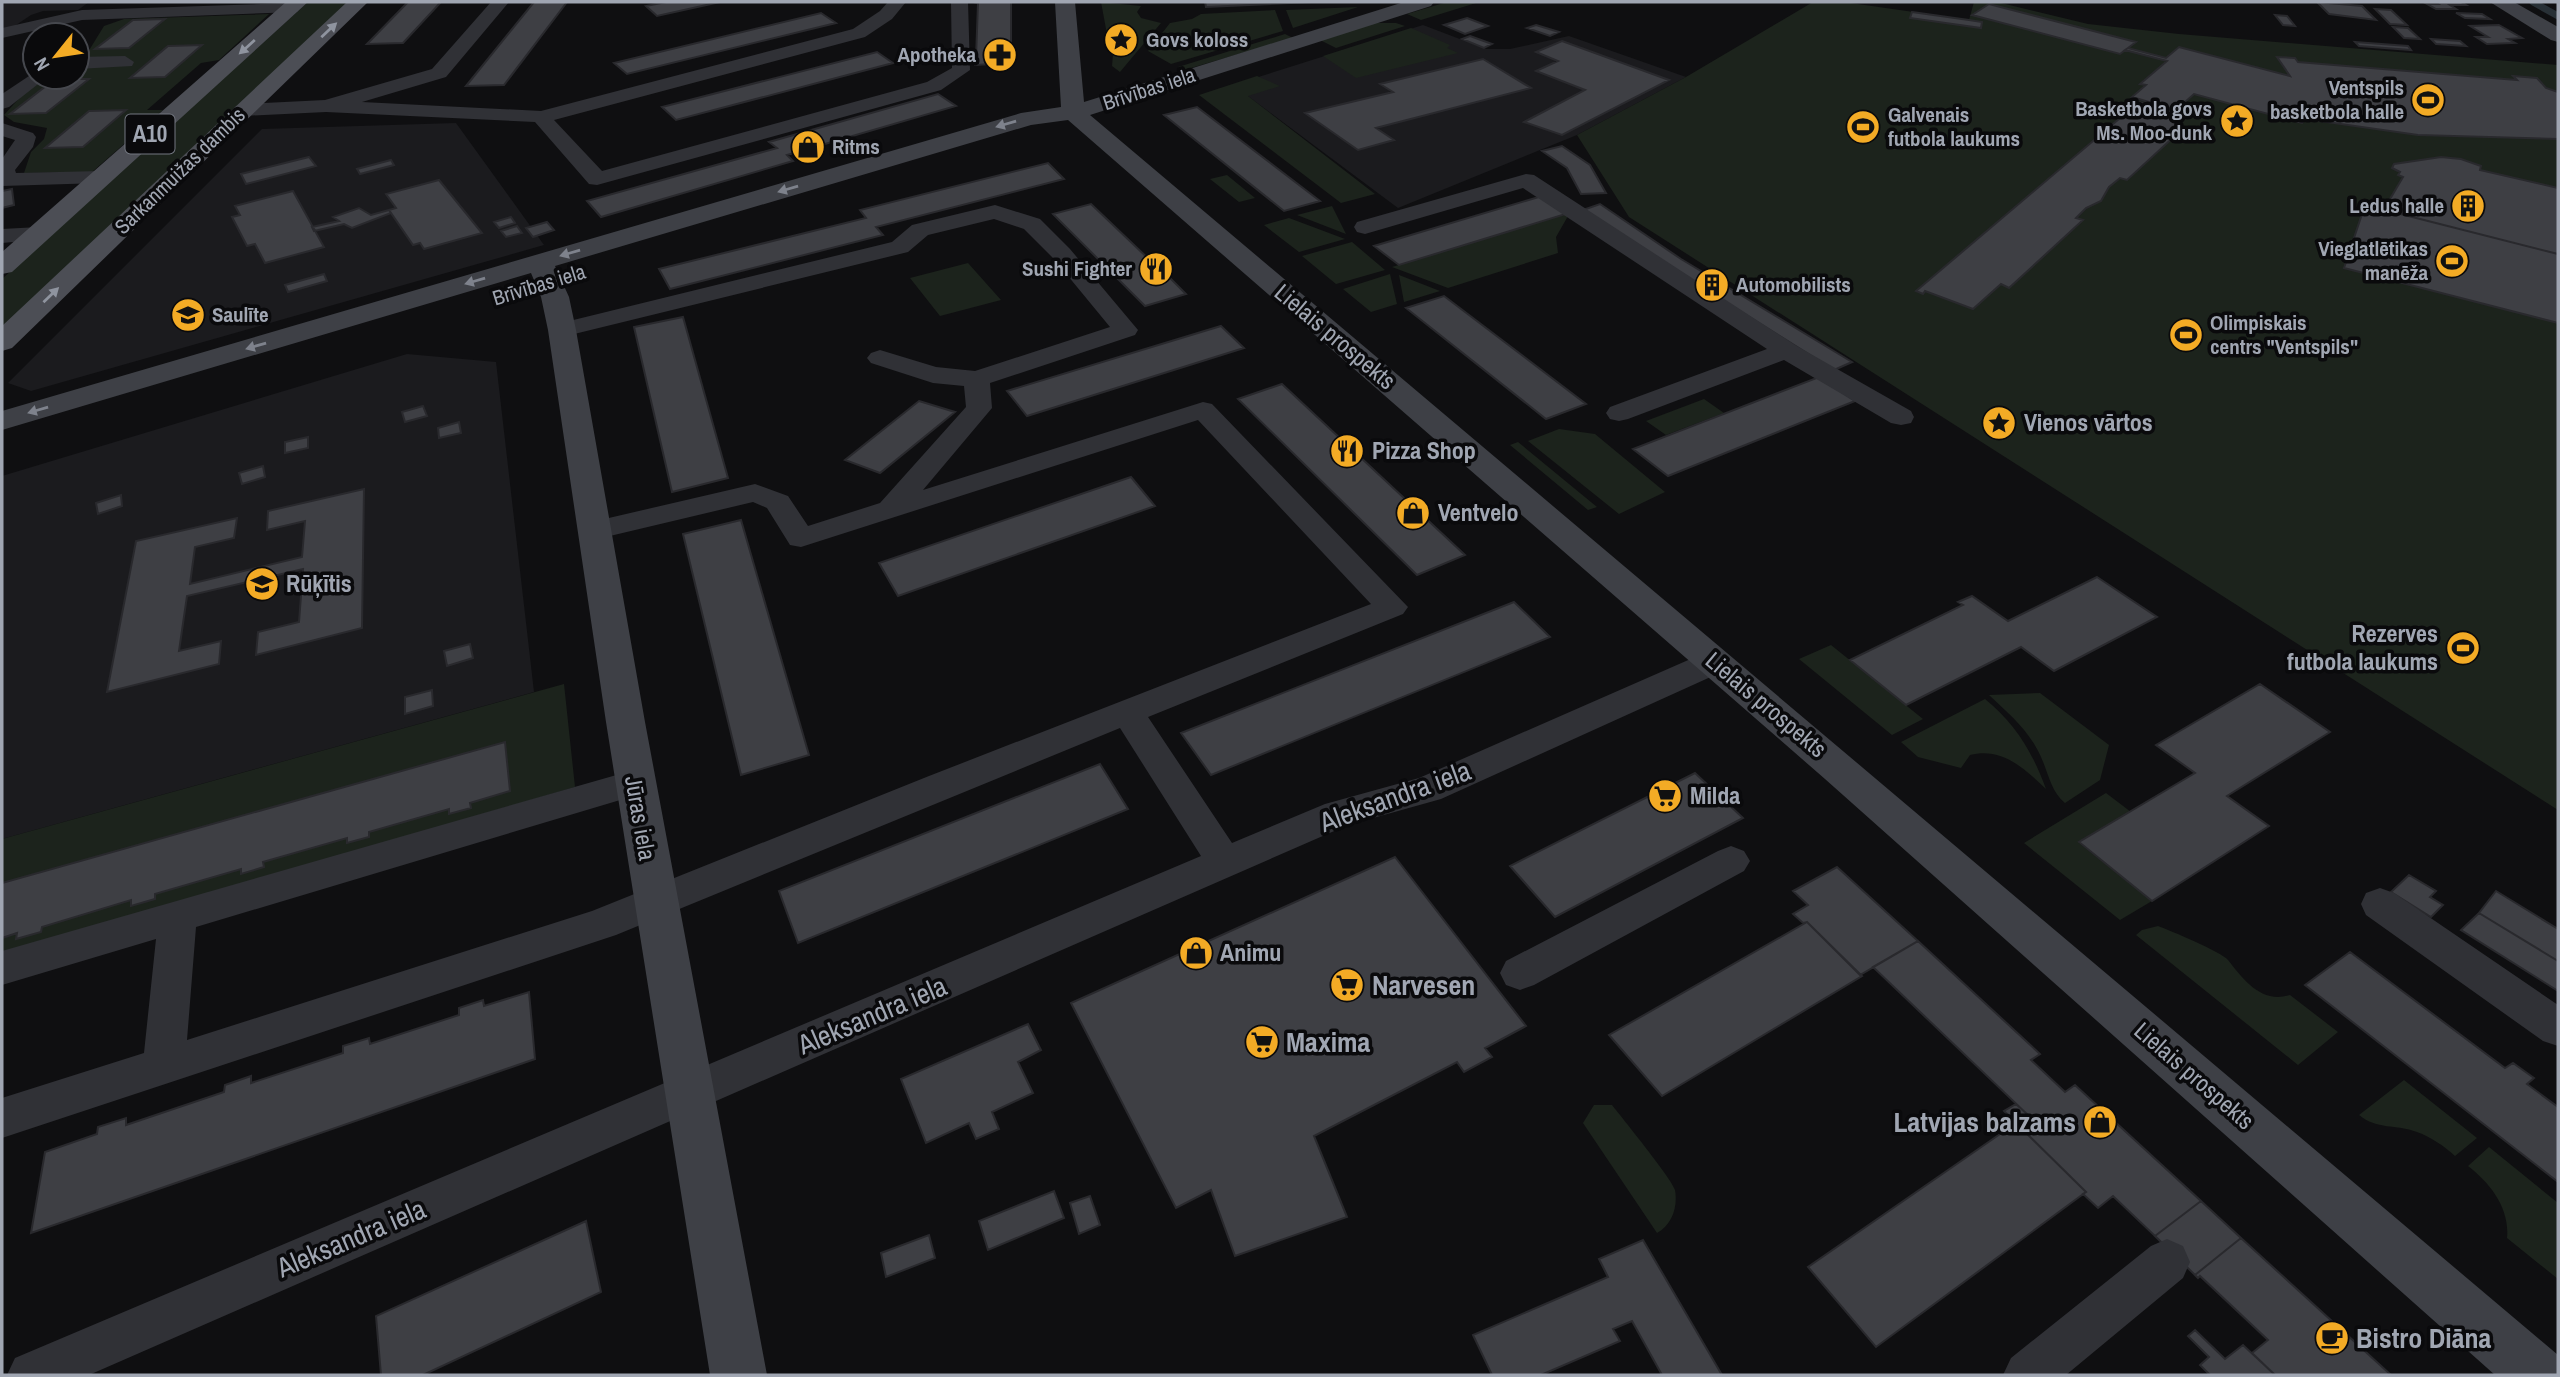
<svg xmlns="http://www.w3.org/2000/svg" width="2560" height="1377" viewBox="0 0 2560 1377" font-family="'Archivo Narrow',sans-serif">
<rect width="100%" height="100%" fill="#0f0f11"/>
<path fill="#1b1b1e" d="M2,2H89L78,10L43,11L31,15L13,27L2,29Z
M1423,25L1486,49H1510L1569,36L1686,77L1577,135L1398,208L1233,85Z
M456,123L544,245L31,391L8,383L262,129Z
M407,354L496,362L534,692L2,839V476Z"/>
<path fill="#1c231c" d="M308,2H348L2,333V279Z
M1101,2L1141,6L1137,12L1141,18L1161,23L1120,72L1112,66L1113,54L1121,48L1109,45Z
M1447,2L1476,3L1421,20L1407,14Z
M1813,2H1844L1969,20L1974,2H1997L2088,24L2179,34L2558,65V810L1629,217L1577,135L1686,77Z
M1358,7L1293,28L1286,10Z
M1275,10L1283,31L1171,64L1148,51L1170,23L1192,19L1201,14Z
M269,14L219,60L201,63L147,110H163L92,172L24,173L31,152L44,139L47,128L14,122L4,115C30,87 36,77 77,77V63L88,52L104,26L124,19Z
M1372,23H1396L1405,26L1336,48L1320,40Z
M1411,28L1450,45L1447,48L1458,53L1356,78L1323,56Z
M1285,34L1293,38L1184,70L1178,67Z
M1257,76L1280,86L1248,96L1375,194L1341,203L1199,95Z
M1227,175L1255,198L1239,202L1210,179Z
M1332,206L1346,234L1297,215Z
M1565,214L1568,216L1556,237L1558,253L1448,288L1392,267Z
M1289,218L1345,239L1299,252L1264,225Z
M1352,242L1385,270L1336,284L1302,256Z
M968,263L1001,300L940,316L910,278Z
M1390,274L1397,304L1371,312L1343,289Z
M1399,275L1440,291L1404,302Z
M1704,399L1724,413L1666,435L1646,421Z
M1559,429L1595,434L1665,492L1619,514L1528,441Z
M1518,442L1597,507L1588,510L1510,445Z
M1831,645L1923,719L1892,735L1799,659Z
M564,684L575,787L2,955V839Z
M2040,693L2109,745L2100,780L2065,803C2049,790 2048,768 2037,749C2026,728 2006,711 1989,695Z
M1985,699C2015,723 2033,753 2046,789C2024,768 2002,747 1970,755L1961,768L1918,757L1901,742Z
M2106,793L2131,812L2079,843L2152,901L2120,920L2024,843Z
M2158,926C2169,930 2222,952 2228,960C2243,979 2261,1004 2290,995L2338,1032L2298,1065L2136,935L2142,930Z
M2404,1080L2477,1138L2455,1156C2444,1146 2431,1137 2417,1132C2396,1124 2377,1130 2359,1115Z
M1594,1105H1612C1623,1119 1672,1179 1675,1190C1678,1207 1672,1225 1657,1233L1583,1123Z
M2489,1147L2558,1203V1279L2507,1238C2510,1208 2490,1183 2468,1166Z"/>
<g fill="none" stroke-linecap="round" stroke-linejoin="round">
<path stroke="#283036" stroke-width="7" d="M2533,2L2558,16"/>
</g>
<path fill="#3e3f44" stroke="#29292d" stroke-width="2" d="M408,2H441L403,43L367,44Z
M534,2H567L504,85L466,86Z
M666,2H720L657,16L646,6Z
M973,2H1011V63L975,65V60L971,61L976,58L978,3Z
M1205,2H1312L1206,7Z
M2317,2L2362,6L2376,20L2329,14Z
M2435,2H2461L2466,5H2450L2456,9H2436L2427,4H2438Z
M1989,4L2136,42L2120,54L1972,15Z
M2375,9L2391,10L2407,25L2390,24Z
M1912,12L1969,20L1982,22L1981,28L1910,18Z
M821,13L836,23L627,74L614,63Z
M2456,13L2482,14L2490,19L2465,18Z
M2275,15L2287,16L2295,26L2283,25Z
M1467,18L1488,26L1465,34L1444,25Z
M165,19L129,48L95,49L133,20Z
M1536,25L1559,32L1550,36L1527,28Z
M2499,25L2522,38L2508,39L2515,43L2487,44L2476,37H2488L2470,26Z
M2393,27L2408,28L2420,39L2404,38Z
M1470,36L1492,44L1484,48L1462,39Z
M2431,39L2460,41L2466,46L2436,44Z
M1562,41L1669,80L1562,135L1524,122L1585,90L1536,71L1558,61L1536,52Z
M2355,42L2408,46L2411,50L2359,46Z
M202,45L165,77L130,78L168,46Z
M2179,47L2290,76L2277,57L2295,58L2298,62L2517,80L2513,76L2537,78L2546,88L2558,92V139L2418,135L2306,119L2302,123L2194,94L2176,110L2132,97L2146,85L2140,84L2167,61L2125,50L2128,48L2166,58Z
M877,52L893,63L676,120L662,107Z
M1483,59L1531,88L1376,128L1394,140L1358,150L1305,113L1393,92L1380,84Z
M55,79H89L46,113L10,114Z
M938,94L956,106L787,155L793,161L601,217L587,201L777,148L769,142Z
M2139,102L2189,115L2170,132L2177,134L2127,180L2120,178L2109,187L2101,201L2086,208L2076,218L2083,220L2009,288L2001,284L1973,309L1925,291L1923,294L1916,291Z
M1197,107L1320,201L1284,211L1164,115Z
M126,110L83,147L45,148L89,111Z
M1562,146L1590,165L1606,193L1581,194L1567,168L1542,151Z
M309,157L316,166L246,184L241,174Z
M2441,157L2461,159L2481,166L2480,170L2558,188V254L2377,208L2379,202L2387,204L2403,177L2398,175L2400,172L2392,168L2394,164Z
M391,160L394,165L360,174L357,169Z
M1048,163L1064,179L876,227L883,235L670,289L659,269L866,218L860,210Z
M439,180L482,233L424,249L420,243L413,245L389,210L396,208L386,194Z
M12,189L14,205L2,208V191Z
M293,191L324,247L265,263L255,244L247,246L232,217L240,215L235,206Z
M1542,196L1569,213L1399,265L1374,246Z
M1091,204L1155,265L1164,262L1170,268L1162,270L1186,294L1145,306L1053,214Z
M1600,204L1681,259L1852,362L1834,370L1591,218L1583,210Z
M2365,205L2558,254V323L2344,268Z
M359,208L371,215L389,210L391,213L352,228L344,224L314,231L312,227L339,221L333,217Z
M511,217L515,223L499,228L494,222Z
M547,222L554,230L533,237L526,228Z
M517,226L522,233L506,237L501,231Z
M324,274L327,281L288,292L285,285Z
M1444,296L1586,404L1546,419L1406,308Z
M683,317L728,478L672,492L634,327Z
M1221,326L1244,348L1027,416L1007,391Z
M1819,377L1855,401L1668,476L1633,449Z
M1282,384L1465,555L1417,575L1238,399Z
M919,401L955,412L880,473L845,460Z
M423,406L427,416L405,422L402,412Z
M459,422L461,433L439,438L438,428Z
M308,437V448L285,453V442Z
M263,466L265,477L242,484L239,473Z
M1131,477L1155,506L898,596L879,563Z
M364,489L362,628L256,655L258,632L299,622L303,569L187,596L179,651L221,641L219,664L107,692L136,541L237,518L234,538L195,547L190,584L302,557L305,521L267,530L268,511Z
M121,495L122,506L98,514L96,503Z
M741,520L809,755L741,775L683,534Z
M2097,577L2157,617L2054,671L2021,647L1906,705L1850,660L1963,605L1958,602L1972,596L2008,621Z
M1514,602L1550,637L1211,775L1181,733Z
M470,644L473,658L447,666L444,651Z
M2260,684L2330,732L2227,796L2269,826L2152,901L2079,842L2195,773L2156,745Z
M432,690L433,706L405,714V697Z
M505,742L510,791L470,803L471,808L449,814V809L369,832V837L347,843V838L263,862L264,867L241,874V869L155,894V899L131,906V900L42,927L41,932L16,939L17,933L2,938V883Z
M1100,764L1128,809L798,943L779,891Z
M1695,773L1743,818L1555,917L1510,866Z
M1395,857L1526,1026L1485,1048L1492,1057L1464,1072L1457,1062L1314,1136L1347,1217L1235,1256L1211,1190L1176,1208L1071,1003Z
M1837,867L1918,941L1860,975L1807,922L1803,923L1793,914L1808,905L1793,891Z
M2409,875L2436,891L2430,897L2443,905L2431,917L2391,892Z
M2496,891L2558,929V961L2479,913Z
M2479,913L2558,961V991L2461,930Z
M1807,922L1862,976L1662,1096L1609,1035Z
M1918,941L2040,1054L2031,1060L2065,1092L2075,1085L2201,1201L2155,1236L2113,1196L2098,1208L2083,1194L2086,1192L2016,1123L2028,1115L1873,967Z
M2350,952L2505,1068L2513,1063L2534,1078L2527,1084L2558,1107V1182L2305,985Z
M529,992L535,1059L31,1233L45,1152L97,1134L98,1127L126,1118V1125L224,1092L225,1085L251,1076V1083L343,1053V1046L369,1038L370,1044L459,1015V1008L483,1000L484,1006Z
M1028,1024L1041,1050L1018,1062L1033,1093L992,1112L999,1129L976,1139L969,1123L926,1143L901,1079Z
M2016,1104L2028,1115L2016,1123L2004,1111Z
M2016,1123L2086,1192L1876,1347L1808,1267Z
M1054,1191L1064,1218L988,1250L979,1221Z
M1090,1196L1100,1225L1079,1234L1070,1203Z
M2201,1201L2241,1238L2195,1275L2155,1236Z
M586,1221L601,1292L423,1375H381L376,1316Z
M929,1235L935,1258L886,1277L881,1253Z
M2241,1238L2391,1375H2275L2252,1353L2268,1340L2200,1276L2198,1278L2195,1275Z
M1643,1240L1722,1375H1662L1632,1321L1613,1329L1620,1341L1541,1375H1492L1473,1335L1608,1277L1599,1259Z
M2195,1330L2225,1359L2243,1345L2275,1375H2207L2209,1374L2200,1365L2209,1357L2188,1336Z"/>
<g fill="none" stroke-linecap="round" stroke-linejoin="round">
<path fill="#303136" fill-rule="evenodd" d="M491,2H509L446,77L362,102L541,111L853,29L880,11L888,2H906L892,19L865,37L554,120L602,171L927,82L952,68L951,2H968L970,70L941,90L597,185L589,184L535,122L326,112L243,116L236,114L233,110L236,106L243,104L325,100L432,69Z
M291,3L300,8L297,12L82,20L2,38V28L82,10Z
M125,56L134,62L132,66L77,69V57Z
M35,72V77H47L9,107L2,109V94Z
M2,123L33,133L36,137L33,147L15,170L16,173L101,171L109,172L112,177L109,182L101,183L2,186V159L15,140L2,136Z
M1526,174L1534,175L1795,345L1911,411L1914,417L1911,423L1901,425L1891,423L1784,360L1628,419L1619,421L1610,419L1606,413L1610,407L1767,349L1523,188L1365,234L1357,232L1354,227L1357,222Z
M995,205L1040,219L1070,249L1138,330L1135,335L990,383L992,408L923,490L1203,402L1212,404L1408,607L1403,614L1148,717L1232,843L1325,804L1419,778L1702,654L1714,651L1726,654L1730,662L1726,670L1441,799L1348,825L89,1375H7L15,1358L1201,856L1120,728L616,935L2,1138V1098L144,1053L156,939L2,985V951L634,770L647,774L652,783L647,792L196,927L187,1040L592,911L929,776L1371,604L1198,420L801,547L790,545L767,508L753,502L593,540L583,538L578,531L583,524L755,484L788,496L808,526L880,503L966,407L964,386L933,383L871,363L867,358L871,353L880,350L936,367L975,371L1110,327L1054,259L1024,229L994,219L928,235L908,252L562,337L553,335L550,330L553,325L892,242L912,225Z
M39,227L47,229L50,234L47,239L2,243V229Z
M1731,846L1744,851L1750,861L1744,871L1534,985L1520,990L1506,985L1500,973L1506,961L1718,851Z
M2380,888L2394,893L2558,1005V1046L2543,1041L2366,915L2361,904L2366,893Z
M2167,1239L2183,1246L2190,1262L2183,1278L2066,1375H2003L2011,1358L2151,1246Z"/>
<path fill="#3e4046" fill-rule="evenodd" d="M1055,2H1075L1084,102L1404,2H1434L1431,6L1090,115L2558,1355V1375H2495L1825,779L1068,120L1031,125L555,266L569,297L576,330L645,722L767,1375H710L606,722L548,330L541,297L531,273L2,430V411L1021,113L1061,107Z
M2490,2H2514L2558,27V42L2551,40Z"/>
<path fill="#4c4e55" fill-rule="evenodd" d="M286,2H308L12,272L2,274V252Z
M347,2H368L12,348L2,351V326Z"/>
</g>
<defs><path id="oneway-solid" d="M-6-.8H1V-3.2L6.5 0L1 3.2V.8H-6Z" transform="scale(1.75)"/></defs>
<g fill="#8f949f">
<use href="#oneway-solid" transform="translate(329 30) rotate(-43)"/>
<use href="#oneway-solid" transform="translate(247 47) rotate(138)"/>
<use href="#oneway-solid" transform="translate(51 295) rotate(-44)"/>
</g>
<g fill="#7e828c">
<use href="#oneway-solid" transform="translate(1006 124) rotate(164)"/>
<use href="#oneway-solid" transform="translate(788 189) rotate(164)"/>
<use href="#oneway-solid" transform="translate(570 253) rotate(164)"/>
<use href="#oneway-solid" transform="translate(475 281) rotate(164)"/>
<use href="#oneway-solid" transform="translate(256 346) rotate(164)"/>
<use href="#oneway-solid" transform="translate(38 410) rotate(164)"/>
</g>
<defs>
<g id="sight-disc" transform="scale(1.75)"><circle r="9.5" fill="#f3ab25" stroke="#0a0a0c"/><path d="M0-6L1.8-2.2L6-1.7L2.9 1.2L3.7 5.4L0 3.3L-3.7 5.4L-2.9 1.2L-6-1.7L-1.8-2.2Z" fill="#111"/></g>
<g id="pharmacy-disc" transform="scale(1.75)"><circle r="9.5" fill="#f3ab25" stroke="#0a0a0c"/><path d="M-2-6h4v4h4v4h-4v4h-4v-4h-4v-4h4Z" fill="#111"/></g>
<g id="stadium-disc" transform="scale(1.75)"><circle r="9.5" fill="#f3ab25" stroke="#0a0a0c"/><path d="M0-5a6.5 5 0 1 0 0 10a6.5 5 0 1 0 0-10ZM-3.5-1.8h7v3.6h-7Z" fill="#111"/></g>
<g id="shop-disc" transform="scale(1.75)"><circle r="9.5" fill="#f3ab25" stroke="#0a0a0c"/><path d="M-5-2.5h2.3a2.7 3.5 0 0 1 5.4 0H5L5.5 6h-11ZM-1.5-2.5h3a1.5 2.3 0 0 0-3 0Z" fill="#111"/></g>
<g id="building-disc" transform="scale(1.75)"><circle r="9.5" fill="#f3ab25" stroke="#0a0a0c"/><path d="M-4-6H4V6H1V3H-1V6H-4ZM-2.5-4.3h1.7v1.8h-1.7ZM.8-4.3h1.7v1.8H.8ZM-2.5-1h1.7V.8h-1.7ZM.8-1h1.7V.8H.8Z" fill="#111"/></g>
<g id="restaurant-disc" transform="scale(1.75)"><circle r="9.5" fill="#f3ab25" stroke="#0a0a0c"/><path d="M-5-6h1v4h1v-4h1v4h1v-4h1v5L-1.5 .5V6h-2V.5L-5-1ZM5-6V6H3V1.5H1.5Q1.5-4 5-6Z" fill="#111"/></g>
<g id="school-disc" transform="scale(1.75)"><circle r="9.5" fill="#f3ab25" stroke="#0a0a0c"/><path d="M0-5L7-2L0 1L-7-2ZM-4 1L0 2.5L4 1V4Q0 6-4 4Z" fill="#111"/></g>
<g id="supermarket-disc" transform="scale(1.75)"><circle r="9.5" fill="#f3ab25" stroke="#0a0a0c"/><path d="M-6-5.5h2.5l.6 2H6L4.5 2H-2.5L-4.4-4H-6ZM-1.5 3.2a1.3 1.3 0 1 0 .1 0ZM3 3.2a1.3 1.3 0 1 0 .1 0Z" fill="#111"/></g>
<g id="cafe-disc" transform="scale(1.75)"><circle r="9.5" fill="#f3ab25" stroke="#0a0a0c"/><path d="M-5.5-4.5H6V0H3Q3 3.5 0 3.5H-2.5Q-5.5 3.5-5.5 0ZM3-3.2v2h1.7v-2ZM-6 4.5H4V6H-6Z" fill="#111"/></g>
</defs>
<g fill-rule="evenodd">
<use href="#sight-disc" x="1121" y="40"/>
<use href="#pharmacy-disc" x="1000" y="55"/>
<use href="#stadium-disc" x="2428" y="100"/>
<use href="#sight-disc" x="2237" y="121"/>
<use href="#stadium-disc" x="1863" y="127"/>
<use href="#shop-disc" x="808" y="147"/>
<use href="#building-disc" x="2468" y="206"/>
<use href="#stadium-disc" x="2452" y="261"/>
<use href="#restaurant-disc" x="1156" y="269"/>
<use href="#building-disc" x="1712" y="285"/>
<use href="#school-disc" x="188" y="315"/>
<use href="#stadium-disc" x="2186" y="335"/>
<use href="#sight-disc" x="1999" y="423"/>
<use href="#restaurant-disc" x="1347" y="451"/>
<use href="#shop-disc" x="1413" y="513"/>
<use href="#school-disc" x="262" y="584"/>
<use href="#stadium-disc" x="2463" y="648"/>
<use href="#supermarket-disc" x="1665" y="796"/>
<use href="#shop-disc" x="1196" y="953"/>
<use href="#supermarket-disc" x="1347" y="985"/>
<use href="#supermarket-disc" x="1262" y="1042"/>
<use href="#shop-disc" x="2100" y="1122"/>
<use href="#cafe-disc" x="2332" y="1338"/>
</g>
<g text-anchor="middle" stroke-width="7" stroke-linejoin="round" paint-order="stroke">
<g font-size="21" font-weight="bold" fill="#a0a6b2" stroke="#0a0a0c" text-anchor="start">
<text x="1146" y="47">Govs koloss</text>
<text x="976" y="62" text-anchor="end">Apotheka</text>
<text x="2404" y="95" text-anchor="end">Ventspils<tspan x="2404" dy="24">basketbola halle</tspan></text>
<text x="2212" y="116" text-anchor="end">Basketbola govs<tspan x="2212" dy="24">Ms. Moo-dunk</tspan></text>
<text x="1888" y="122">Galvenais<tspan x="1888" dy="24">futbola laukums</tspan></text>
<text x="832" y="154">Ritms</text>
<text x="2444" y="213" text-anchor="end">Ledus halle</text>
<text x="2428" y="256" text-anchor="end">Vieglatlētikas<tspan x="2428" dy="24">manēža</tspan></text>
<text x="1132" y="276" text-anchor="end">Sushi Fighter</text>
<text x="1736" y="292">Automobilists</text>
<text x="212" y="322">Saulīte</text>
<text x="2210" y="330">Olimpiskais<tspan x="2210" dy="24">centrs "Ventspils"</tspan></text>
</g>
<g font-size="21" fill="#a0a6b2" stroke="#0a0a0c">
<text transform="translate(1149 89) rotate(-18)" y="7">Brīvības iela</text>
<text transform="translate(180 171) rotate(-44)" y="7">Sarkanmuižas dambis</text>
<text transform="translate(539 285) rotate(-17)" y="7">Brīvības iela</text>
</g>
<rect fill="#0a0a0c" stroke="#737780" stroke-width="2" x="125.5" y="114.5" width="49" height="39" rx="5"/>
<g font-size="23" font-weight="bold" fill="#a0a6b2">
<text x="150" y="142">A10</text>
</g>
<g font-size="24" fill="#a0a6b2" stroke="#0a0a0c">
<text transform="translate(1335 337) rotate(40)" y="8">Lielais prospekts</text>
<text transform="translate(1766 705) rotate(40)" y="8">Lielais prospekts</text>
<text transform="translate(640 818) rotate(80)" y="8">Jūras iela</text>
<text transform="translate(2194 1076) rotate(41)" y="8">Lielais prospekts</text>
</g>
<g font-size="24" font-weight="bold" fill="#a0a6b2" stroke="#0a0a0c" text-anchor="start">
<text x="2024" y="431">Vienos vārtos</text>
<text x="1372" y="459">Pizza Shop</text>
<text x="1438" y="521">Ventvelo</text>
<text x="286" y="592">Rūķītis</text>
<text x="2438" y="642" text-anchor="end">Rezerves<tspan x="2438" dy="28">futbola laukums</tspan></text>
<text x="1690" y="804">Milda</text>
<text x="1220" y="961">Animu</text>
</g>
<g font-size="28" fill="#a0a6b2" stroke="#0a0a0c">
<text transform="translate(1395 796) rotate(-20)" y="10">Aleksandra iela</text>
<text transform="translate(872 1015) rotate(-23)" y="10">Aleksandra iela</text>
<text transform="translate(351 1238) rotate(-23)" y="10">Aleksandra iela</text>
</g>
<g font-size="28" font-weight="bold" fill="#a0a6b2" stroke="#0a0a0c" text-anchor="start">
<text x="1372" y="995">Narvesen</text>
<text x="1286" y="1052">Maxima</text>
<text x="2076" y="1132" text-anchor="end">Latvijas balzams</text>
<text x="2356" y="1348">Bistro Diāna</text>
</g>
</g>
<rect width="2560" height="1377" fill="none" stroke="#a0a6b2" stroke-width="7"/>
<g transform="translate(56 56) rotate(240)"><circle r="33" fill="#0a0a0c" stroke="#46484e" stroke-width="2"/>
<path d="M0-5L12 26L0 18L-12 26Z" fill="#f3ab25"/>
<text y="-10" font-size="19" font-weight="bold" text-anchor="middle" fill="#a0a6b2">N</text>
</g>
</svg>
